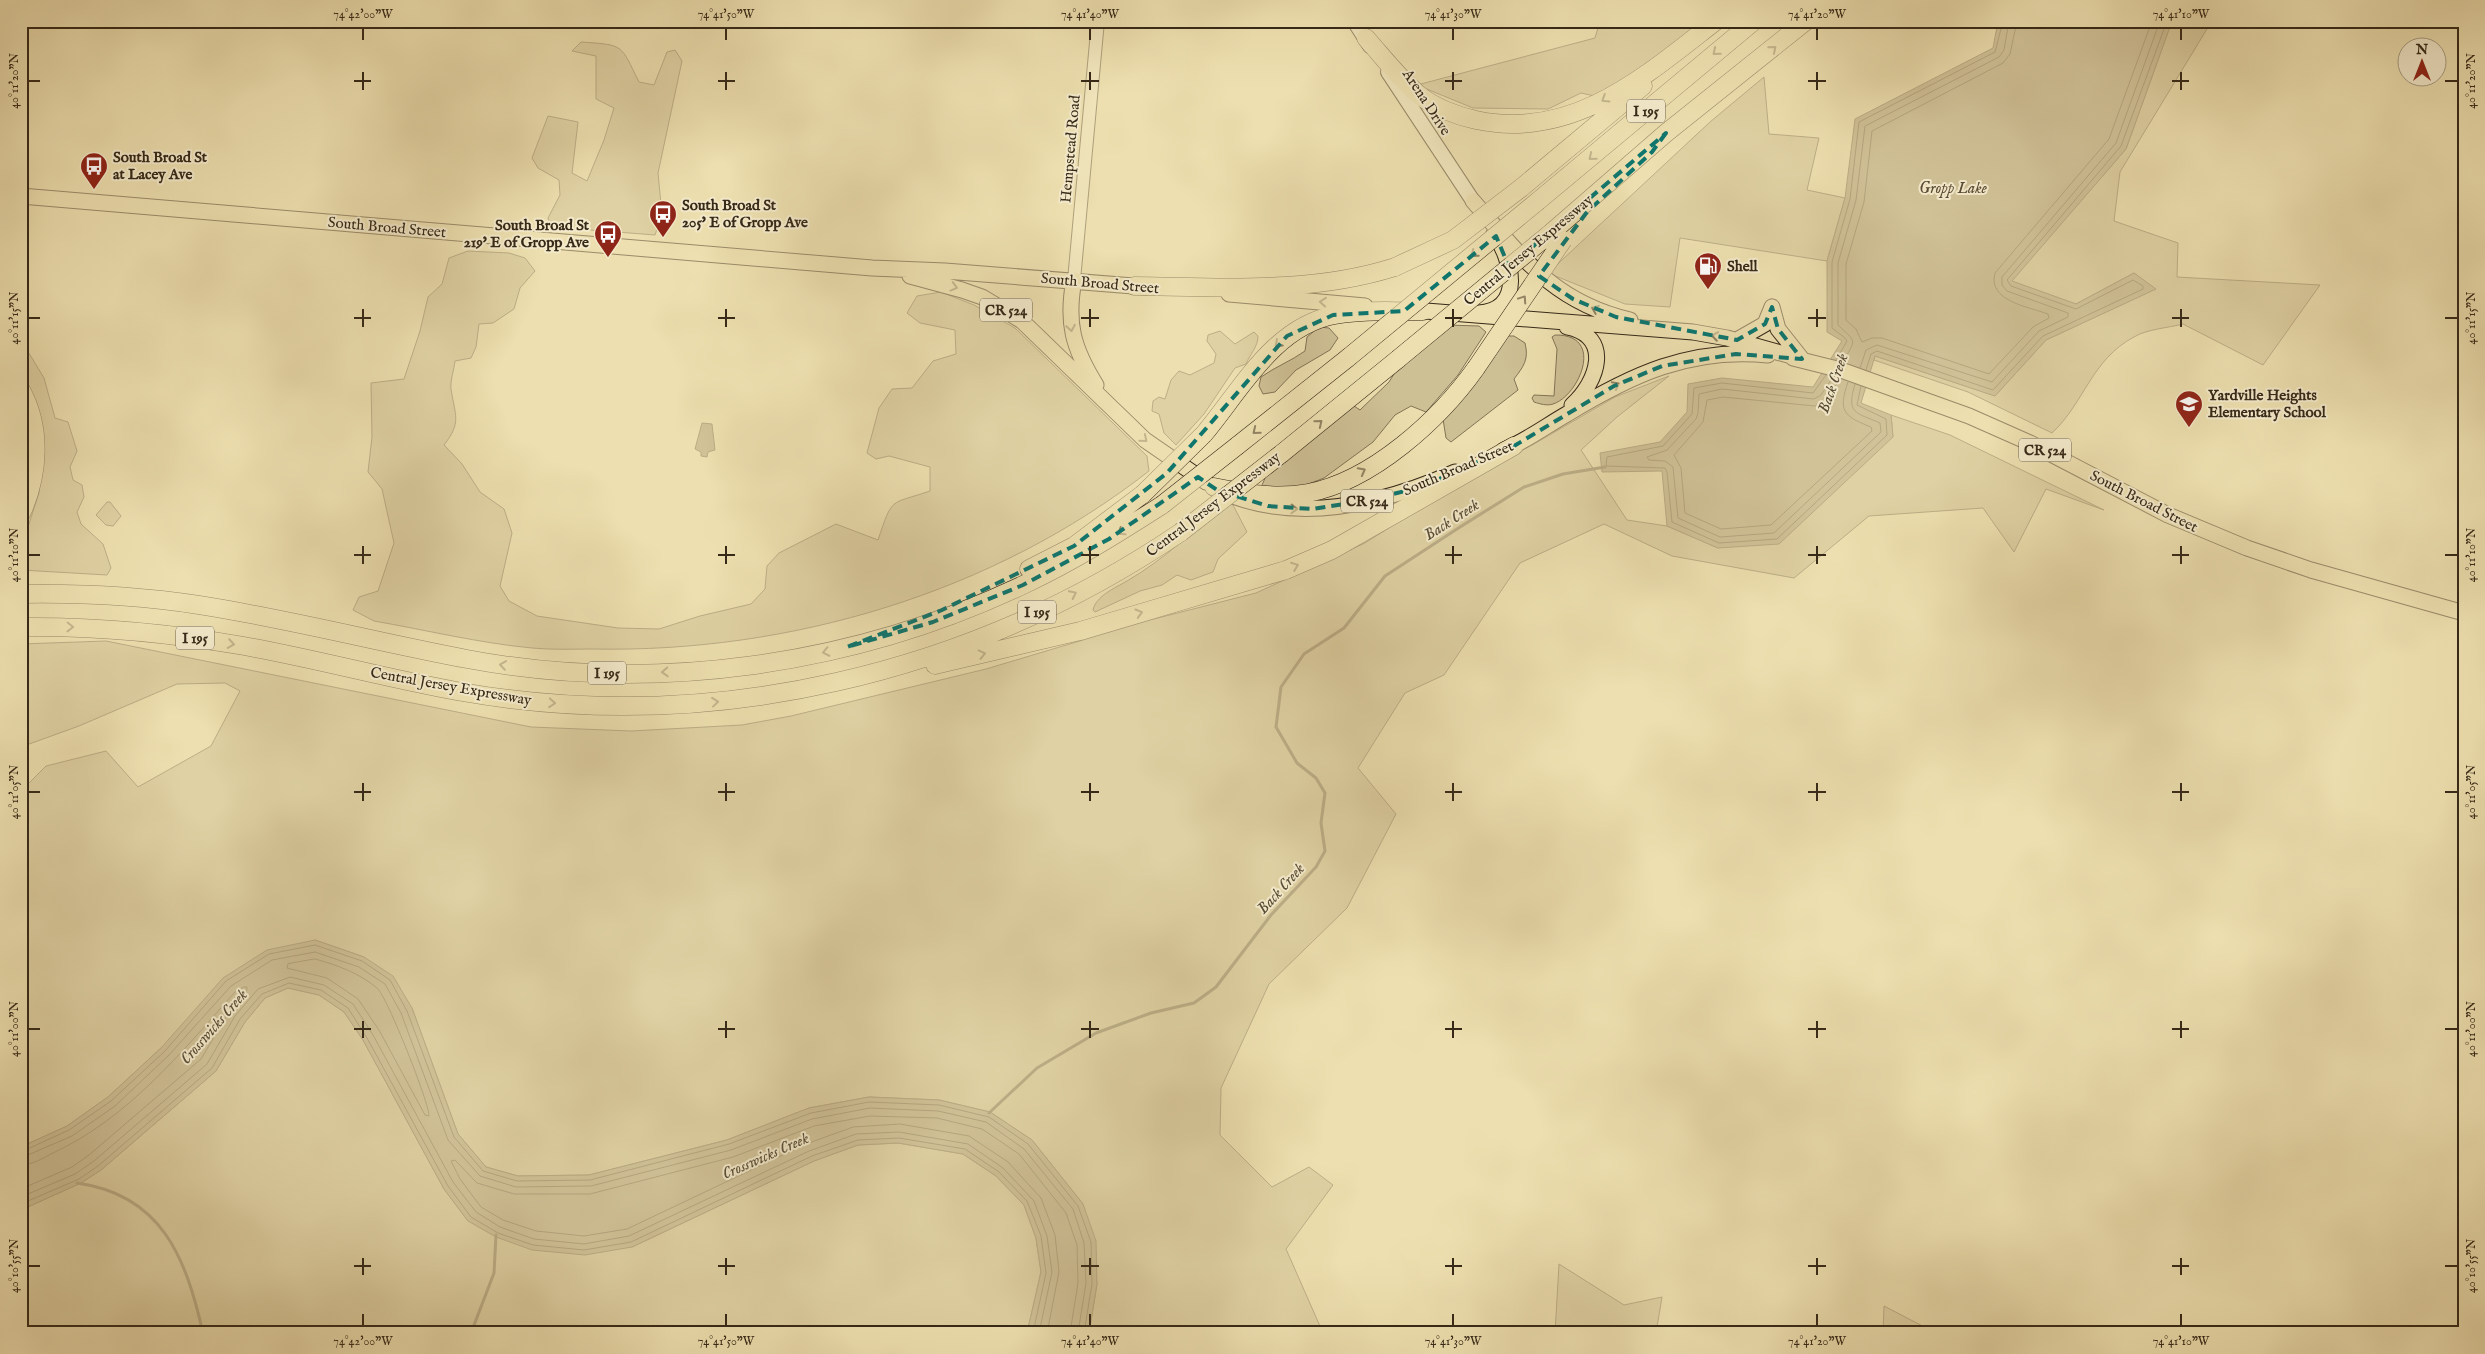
<svg xmlns="http://www.w3.org/2000/svg" width="2485" height="1354" viewBox="0 0 2485 1354" font-family="'IM FELL English',serif">
<rect width="100%" height="100%" fill="#eddfaf"/>
<filter id="stains"><feTurbulence type="fractalNoise" baseFrequency=".004" numOctaves="4"/><feColorMatrix values="0 0 0 0 .2 0 0 0 0 .09 0 0 0 0 .02 0 0 0 .5 -.17"/></filter>
<radialGradient id="worn" r=".72"><stop offset=".6" stop-color="#630" stop-opacity="0"/><stop offset="1" stop-color="#630" stop-opacity=".3"/></radialGradient>
<path fill="#cec095" stroke="#827456" d="M1600,21H1714L1617,101L1581,93L1548,109L1473,108L1417,85L1595,38Z
M2172,21H2222L2210,24L2120,172L2114,221L2178,243L2177,277L2320,285L2263,365L2183,324C2168,328 2147,329 2134,337C2091,360 2085,402 2052,433L1968,392L1874,360L1875,356L1995,396L2046,340L2155,289L2134,273L2076,304L2011,281L2126,149Z
M581,42C625,45 620,44 639,82L654,85L667,52L675,50L682,61L658,173L662,215L655,235L552,227L548,218L560,195L559,180L538,168L532,158L548,116L578,122L572,173L587,181L604,140L614,108L596,99V56L572,51Z
M1764,77L1769,134L1819,138L1807,190L1845,198L1827,261L1680,238L1670,307L1625,304L1548,273L1710,122Z
M468,251L509,253L525,258L535,271L520,288L514,309L493,323L479,324L476,347L471,358L455,361C454,370 450,381 451,389C455,416 462,422 444,445L462,464L480,492L504,509L512,533L500,586L509,601L537,616L618,628L659,629L700,616L751,604L765,589L767,566L779,553L836,524L878,540C893,496 889,505 930,491V467L889,456L876,459L867,453L879,408L892,389L912,388L933,361L956,354L955,330L920,323L907,313L917,296L941,292L974,305L1015,328L1147,456L1149,471C993,593 790,653 593,649C573,649 552,650 532,648C479,643 426,630 374,621L353,610L359,597L378,591L394,543L382,489L368,472L372,437L371,383L404,379L420,331L428,297L442,284L449,258Z
M1447,325L1479,326L1486,332L1458,375L1426,412L1411,406L1395,415L1373,442L1324,478L1296,489L1261,487L1268,472L1354,406L1360,410L1389,382L1399,366Z
M1319,327L1329,328L1338,338L1330,350L1296,370L1275,392L1263,394L1259,386L1261,377C1275,367 1291,361 1305,351L1307,337Z
M1220,331L1235,344L1254,332L1258,336C1258,347 1250,354 1246,364L1235,368L1204,414L1176,445L1164,433L1159,414L1152,411L1153,401L1159,397L1165,399L1171,380L1179,371L1190,375L1214,363L1216,354L1207,341L1208,335Z
M1555,335C1606,334 1579,396 1553,404C1547,406 1540,404 1534,402L1532,398L1534,395L1554,396L1557,349L1552,337Z
M1507,336H1514L1525,343C1529,359 1524,366 1514,379L1518,390L1451,442L1446,438L1443,419Z
M21,340L44,378L55,418L68,422L77,451L70,467L73,480L82,485L84,497L77,512L81,524L103,544L111,568L107,575L21,570V538L26,533L39,493L44,446L36,405L21,374Z
M1669,376L1617,417L1581,450L1627,520L1667,526L1718,548L1893,437L1891,415L1950,435L2104,510L2046,489L2014,552L1983,508L1869,516L1794,578L1672,556L1604,524L1520,563L1444,675L1405,693L1358,768L1396,814L1347,908L1269,984L1221,1088L1220,1135L1272,1187L1309,1167L1333,1185L1286,1249L1323,1333H1089L1097,1284L1083,1204L1032,1140L990,1112L939,1100L869,1097L809,1108L727,1140L589,1175L518,1176L486,1167L458,1134L412,1008L364,957L315,940L161,1048L108,1097L67,1126L21,1147V791L46,766L106,751L138,787L211,746L240,691L225,683L177,684L79,726L21,747V644L106,641L531,727L631,731L742,725L791,716L986,669L1150,620L1256,593L1365,543L1458,484L1534,444L1615,397Z
M107,502H110L121,516L113,526L106,525L96,515Z
M1227,503L1233,505L1247,532L1218,559L1213,572L1191,580L1177,575L1162,585L1140,591L1095,612L1093,610C1096,596 1115,588 1127,581C1163,560 1194,531 1227,503Z
M288,988L319,995L344,1012L363,1040L444,1189L468,1221L632,1247L814,1161L858,1145L898,1143L963,1154L996,1176L1024,1205L1036,1238L1041,1272L1027,1333H21V1210L81,1183L101,1170L216,1071L245,1022L265,998Z
M1559,1264L1624,1305L1662,1297L1656,1333H1555Z
M1884,1306L1934,1332L1883,1333Z"/>
<path fill="#afa17c" stroke="#7f7154" d="M1998,21H2172L2126,149L2012,281L2076,304L2134,273L2156,289L2046,340L1995,396L1875,356L1861,403L1891,415L1893,437L1779,544L1718,548L1667,526L1662,471L1602,472L1600,453L1660,442L1687,412L1688,384L1722,378L1813,387L1842,341L1827,332V261L1845,198L1855,119L1993,48Z
M702,423L712,424L715,450L708,452L707,457L701,456V452L695,449Z
M315,940L364,957L393,976L412,1008L458,1134L486,1167L518,1176L589,1175L727,1140L809,1108L869,1097L939,1100L990,1112L1032,1140L1083,1204L1096,1241L1097,1284L1089,1333H1027L1041,1272L1036,1238L1024,1205L996,1176L963,1154L898,1143L858,1145L814,1161L632,1247L585,1255L532,1250L496,1237L468,1221L444,1189L363,1040L344,1012L319,995L288,988L265,998L245,1022L216,1071L101,1170L81,1183L21,1210V1147L67,1126L108,1097L161,1048L223,978L267,950Z"/>
<g fill="none" stroke-linecap="round" stroke-linejoin="round">
<path stroke="#72654a" stroke-width="1" d="M2017,21L2010,54L2003,63L1872,131L1864,202L1846,264V320L1856,329L1862,342L1872,338H1882L1989,374L2033,327L2049,318L2048,314C2029,307 1987,301 1995,273L2109,139L2152,21
M1836,360L1847,341L1844,337L1832,328V262L1850,199L1859,122L1995,52L2003,21
M1843,361C1857,339 1856,342 1838,325V263L1856,200L1865,126L1999,57L2004,50L2009,21
M1860,368L1866,350L1877,345L1992,382L2039,331L2068,317V313L2007,291L2002,285V277L2116,143L2160,21
M1866,370L1871,354L1877,351L1993,390L2043,336L2143,289V286L2133,280L2076,309L2011,286L2007,280L2121,146L2167,21
M1826,375L1813,393L1722,383L1694,388L1692,414L1663,446L1607,457L1606,466L1665,468L1667,472L1672,522L1719,543L1777,539L1887,435L1886,419L1857,405L1861,386
M1833,377L1821,395L1814,399L1722,389L1699,394L1698,413L1696,419L1667,450L1647,457L1649,460L1665,461L1673,467L1678,518L1720,537L1774,533L1881,432L1880,423C1855,412 1846,414 1855,384
M1840,379L1827,399L1815,406L1723,397L1707,400L1703,422L1674,455L1681,468L1685,513L1721,529L1771,525L1872,431L1871,427C1843,416 1838,411 1848,382
M315,959C337,965 359,973 377,988C387,996 430,1105 429,1116L425,1115L379,1030L358,999L327,978L287,968L288,964Z
M21,1152L69,1130L111,1101L165,1051L226,981L269,954L315,945L362,961L390,980L407,1011L454,1137L483,1171L517,1181L590,1180L729,1144L811,1113L869,1102L939,1105L989,1117L1028,1144L1078,1206L1091,1242L1092,1284L1084,1333
M21,1158L72,1136L115,1106L169,1055L231,986L272,960L315,952L359,967L385,984L401,1013L448,1140L480,1176L516,1187L591,1186L731,1150L812,1119L870,1108L938,1111L986,1122L1024,1149L1073,1209L1084,1243L1086,1283L1078,1333
M21,1165C32,1165 43,1158 53,1153C128,1118 181,1053 235,992L244,987H247V990L229,1012L201,1059L89,1155L72,1167L21,1189
M21,1197L75,1174L94,1161L207,1064L235,1016L258,989L290,977L324,985L353,1004L373,1035L453,1182L476,1212L500,1227L534,1239L584,1244L629,1236L809,1151L856,1134L899,1132L968,1144L1003,1168L1034,1201L1047,1236L1052,1272L1039,1333
M21,1204L79,1179L98,1166L212,1068L240,1019L262,994L289,983L321,990L348,1008L367,1038L448,1186L471,1217L498,1233L533,1245L584,1250L631,1242L812,1156L858,1140L899,1138L965,1149L999,1172L1027,1201L1041,1236L1046,1273L1033,1333
M1047,1333L1059,1272L1055,1235L1041,1198L1008,1162L969,1136L900,1124L853,1127L806,1144L627,1229L584,1236L536,1231L503,1220L481,1207L460,1179L451,1161L455,1160L477,1183L514,1194H590L733,1157L814,1126L870,1116L937,1118L982,1129L1019,1154L1066,1213L1077,1245L1078,1283L1070,1333"/>
<path stroke="#7f7154" stroke-width="3" d="M989,1113L1037,1068L1096,1033L1151,1013L1194,1003L1216,987L1271,915L1316,867L1325,851L1321,823L1325,793L1316,778L1297,763L1276,727L1281,687L1304,654L1344,628L1385,576L1460,527L1524,487L1563,474L1605,467
M77,1183C163,1195 186,1259 203,1333
M471,1333L494,1273L496,1235"/>
<g stroke="#64563e" stroke-width="14">
<path id="tertiary" d="M1074,280L1098,21"/>
</g>
<g stroke="#362918" stroke-width="16">
<path id="secondary" d="M1354,21L1370,46
M1388,72L1473,201"/>
</g>
<g stroke="#362918" stroke-width="17">
<path id="primary" d="M21,196L872,268L945,271L1146,287
M1473,201C1522,257 1553,302 1630,320
M910,276L962,290L982,297L1022,321L1145,440L1206,482
M1074,280C1066,323 1073,348 1096,385
M1229,294L1365,306
M1772,307L1778,329L1801,358
M1413,310L1693,332L1727,338L1802,359
M1479,313C1525,310 1512,259 1494,233
M1567,327C1613,336 1598,382 1572,405
M1737,340L1765,324L1772,307
M1793,358L1841,370L1969,416L2030,443L2168,515L2247,548L2311,570L2464,613
M1504,450C1526,441 1546,426 1567,414C1631,375 1690,347 1768,355
M1233,496C1306,523 1387,502 1455,472"/>
</g>
<g stroke="#362918" stroke-width="19">
<path id="motorway" d="M1366,38C1383,57 1399,78 1418,94C1433,107 1457,116 1476,120C1573,141 1645,76 1716,21
M1521,188L1643,86
M1538,201L1754,21
M1552,232L1666,133L1806,21
M1134,286C1221,287 1310,294 1395,267
M21,390C42,428 39,475 21,514
M1204,434C1241,390 1274,326 1335,315C1364,309 1394,312 1423,311
M1237,446L1349,357
M1281,454L1398,359
M1214,487C1245,493 1276,499 1308,493C1372,481 1439,420 1476,368
M1029,569L1074,546L1143,494
M21,594C80,593 140,596 199,605C289,619 377,642 467,659C653,694 852,666 1023,585C1072,562 1117,534 1162,505
M21,627C96,626 170,633 244,646C317,659 389,679 462,692C713,736 972,674 1181,532
M935,665L1080,631L1286,570L1332,550L1514,446"/>
</g>
<use href="#tertiary" stroke="#f3eacb" stroke-width="12"/>
<use href="#secondary" stroke="#f3eacb" stroke-width="14"/>
<use href="#primary" stroke="#eddfaf" stroke-width="15"/>
<use href="#motorway" stroke="#eddfaf" stroke-width="18"/>
<g stroke="#362918" stroke-width="19" stroke-linecap="butt">
<path id="motorway-bridge" d="M1395,267L1453,240L1521,188
M1349,357L1538,201
M1398,359L1552,232
M1476,368L1563,240
M1143,494L1204,434
M1162,505L1237,446
M1181,532L1281,454"/>
</g>
<use href="#motorway-bridge" stroke="#eddfaf" stroke-width="18"/>
</g>
<defs><path id="oneway-chevron" d="M-2-3.5L2.5 0L-2 3.5" fill="none" stroke-width="1.6" stroke-linecap="round" stroke-linejoin="round" transform="scale(1.25)"/></defs>
<g stroke="#928464">
<use href="#oneway-chevron" transform="translate(1773 49) rotate(-40)"/>
<use href="#oneway-chevron" transform="translate(1716 52) rotate(140)"/>
<use href="#oneway-chevron" transform="translate(1605 99) rotate(148)"/>
<use href="#oneway-chevron" transform="translate(1592 157) rotate(140)"/>
<use href="#oneway-chevron" transform="translate(1474 254) rotate(141)"/>
<use href="#oneway-chevron" transform="translate(954 287) rotate(15)"/>
<use href="#oneway-chevron" transform="translate(1523 299) rotate(-56)"/>
<use href="#oneway-chevron" transform="translate(1323 302) rotate(-175)"/>
<use href="#oneway-chevron" transform="translate(1595 309) rotate(-158)"/>
<use href="#oneway-chevron" transform="translate(1071 328) rotate(80)"/>
<use href="#oneway-chevron" transform="translate(1715 336) rotate(-171)"/>
<use href="#oneway-chevron" transform="translate(1278 344) rotate(138)"/>
<use href="#oneway-chevron" transform="translate(1616 385) rotate(-28)"/>
<use href="#oneway-chevron" transform="translate(1319 423) rotate(-39)"/>
<use href="#oneway-chevron" transform="translate(1256 431) rotate(141)"/>
<use href="#oneway-chevron" transform="translate(1144 439) rotate(40)"/>
<use href="#oneway-chevron" transform="translate(1362 471) rotate(-28)"/>
<use href="#oneway-chevron" transform="translate(1294 509) rotate(2)"/>
<use href="#oneway-chevron" transform="translate(1121 532) rotate(147)"/>
<use href="#oneway-chevron" transform="translate(1295 566) rotate(-21)"/>
<use href="#oneway-chevron" transform="translate(1073 594) rotate(-26)"/>
<use href="#oneway-chevron" transform="translate(1139 613) rotate(-16)"/>
<use href="#oneway-chevron" transform="translate(70 627) rotate(1)"/>
<use href="#oneway-chevron" transform="translate(231 644) rotate(9)"/>
<use href="#oneway-chevron" transform="translate(826 652) rotate(168)"/>
<use href="#oneway-chevron" transform="translate(982 654) rotate(-13)"/>
<use href="#oneway-chevron" transform="translate(503 665) rotate(-172)"/>
<use href="#oneway-chevron" transform="translate(665 672) rotate(177)"/>
<use href="#oneway-chevron" transform="translate(715 702) rotate(-6)"/>
<use href="#oneway-chevron" transform="translate(552 703) rotate(5)"/>
</g>
<path d="M0 0H2485V1354H0ZM1666,133L1652,152L1587,212L1539,276L1573,299L1616,317L1737,340L1765,324L1772,307L1778,329L1802,359L1736,354L1662,366L1614,386L1514,446L1421,487L1365,501L1312,509L1268,506L1217,490L1198,477L1109,539L1023,585L933,622L847,647L942,610L1074,546L1167,473L1287,336L1333,315L1404,311L1496,236L1509,267Z" fill="#eddfaf" fill-opacity=".55" fill-rule="evenodd"/>
<path fill="none" stroke="#0f766e" stroke-width="4" stroke-dasharray="10 6" stroke-linejoin="round" d="M1666,133L1652,152L1587,212L1539,276L1573,299L1616,317L1737,340L1765,324L1772,307L1778,329L1802,359L1736,354L1662,366L1614,386L1514,446L1421,487L1365,501L1312,509L1268,506L1217,490L1198,477L1109,539L1023,585L933,622L847,647L942,610L1074,546L1167,473L1287,336L1333,315L1404,311L1496,236L1509,267Z"/>
<path fill="none" stroke="#362918" stroke-width="2" d="M363,28V40M726,28V40M1090,28V40M1453,28V40M1817,28V40M2181,28V40M363,72V90M726,72V90M1090,72V90M1453,72V90M1817,72V90M2181,72V90M28,81H40M354,81H371M718,81H735M1081,81H1099M1445,81H1462M1808,81H1826M2172,81H2189M2445,81H2458M363,309V327M726,309V327M1090,309V327M1453,309V327M1817,309V327M2181,309V327M28,318H40M354,318H371M718,318H735M1081,318H1099M1445,318H1462M1808,318H1826M2172,318H2189M2445,318H2458M363,546V564M726,546V564M1090,546V564M1453,546V564M1817,546V564M2181,546V564M28,555H40M354,555H371M718,555H735M1081,555H1099M1445,555H1462M1808,555H1826M2172,555H2189M2445,555H2458M363,783V801M726,783V801M1090,783V801M1453,783V801M1817,783V801M2181,783V801M28,792H40M354,792H371M718,792H735M1081,792H1099M1445,792H1462M1808,792H1826M2172,792H2189M2445,792H2458M363,1021V1038M726,1021V1038M1090,1021V1038M1453,1021V1038M1817,1021V1038M2181,1021V1038M28,1029H40M354,1029H371M718,1029H735M1081,1029H1099M1445,1029H1462M1808,1029H1826M2172,1029H2189M2445,1029H2458M363,1258V1275M726,1258V1275M1090,1258V1275M1453,1258V1275M1817,1258V1275M2181,1258V1275M28,1266H40M354,1266H371M718,1266H735M1081,1266H1099M1445,1266H1462M1808,1266H1826M2172,1266H2189M2445,1266H2458M363,1314V1326M726,1314V1326M1090,1314V1326M1453,1314V1326M1817,1314V1326M2181,1314V1326"/>
<defs>
<g id="bus-pin" transform="scale(1.4375)"><path d="M0 17L-7.5 6A9.5 9.5 0 1 1 7.5 6Z" fill="#8f2418" stroke="#f3eacb"/><path d="M-5-6H5V4H4V6H2V4H-2V6H-4V4H-5ZM-3.5-4V0h7V-4ZM-3.5 1.2v1.5H-2V1.2ZM2 1.2v1.5H3.5V1.2Z" fill="#fff"/></g>
<g id="fuel-pin" transform="scale(1.4375)"><path d="M0 17L-7.5 6A9.5 9.5 0 1 1 7.5 6Z" fill="#8f2418" stroke="#f3eacb"/><path d="M-5.5-6h7V0h2V4h1.3V-2.5L3-4.5l.8-.8L6-3V5H2.5V1h-1V6h-7ZM-4.2-4.7v3.2H.2V-4.7Z" fill="#fff"/></g>
<g id="school-pin" transform="scale(1.4375)"><path d="M0 17L-7.5 6A9.5 9.5 0 1 1 7.5 6Z" fill="#8f2418" stroke="#f3eacb"/><path d="M0-5L7-2L0 1L-7-2ZM-4 1L0 2.5L4 1V4Q0 6-4 4Z" fill="#fff"/></g>
</defs>
<g fill-rule="evenodd">
<use href="#bus-pin" x="94" y="166"/>
<use href="#bus-pin" x="663" y="214"/>
<use href="#bus-pin" x="608" y="234"/>
<use href="#fuel-pin" x="1708" y="266"/>
<use href="#school-pin" x="2189" y="404"/>
</g>
<g text-anchor="middle" stroke-width="4" stroke-linejoin="round" paint-order="stroke">
<g fill="#f3eacb" stroke="#6f634e" stroke-width="1">
<rect x="1627" y="99.5" width="38" height="23" rx="4"/>
<rect x="980" y="298.5" width="52" height="23" rx="4"/>
<rect x="2019" y="438.5" width="52" height="23" rx="4"/>
<rect x="1341" y="489.5" width="52" height="23" rx="4"/>
<rect x="1018" y="600.5" width="38" height="23" rx="4"/>
<rect x="176" y="626.5" width="38" height="23" rx="4"/>
<rect x="588" y="661.5" width="38" height="23" rx="4"/>
</g>
<g font-size="14" font-weight="bold" fill="#362918">
<text x="1646" y="116">I 195</text>
<text x="1006" y="315">CR 524</text>
<text x="2045" y="455">CR 524</text>
<text x="1367" y="506">CR 524</text>
<text x="1037" y="617">I 195</text>
<text x="195" y="643">I 195</text>
<text x="607" y="678">I 195</text>
</g>
<g font-size="15" fill="#362918" stroke="#f3eacb">
<text transform="translate(1427 102) rotate(57)" y="5">Arena Drive</text>
<text transform="translate(1070 149) rotate(-85)" y="5">Hempstead Road</text>
<text transform="translate(387 227) rotate(5)" y="5">South Broad Street</text>
<text transform="translate(1528 250) rotate(-40)" y="5">Central Jersey Expressway</text>
<text transform="translate(1100 283) rotate(5)" y="5">South Broad Street</text>
<text transform="translate(1458 468) rotate(-23)" y="5">South Broad Street</text>
<text transform="translate(2144 501) rotate(27)" y="5">South Broad Street</text>
<text transform="translate(1213 504) rotate(-37)" y="5">Central Jersey Expressway</text>
<text transform="translate(451 686) rotate(10)" y="5">Central Jersey Expressway</text>
</g>
<g font-size="15" font-weight="bold" fill="#362918" stroke="#f3eacb" text-anchor="start">
<text x="113" y="162">South Broad St<tspan x="113" dy="17">at Lacey Ave</tspan></text>
<text x="682" y="210">South Broad St<tspan x="682" dy="17">205' E of Gropp Ave</tspan></text>
<text x="589" y="230" text-anchor="end">South Broad St<tspan x="589" dy="17">219' E of Gropp Ave</tspan></text>
<text x="1727" y="271">Shell</text>
<text x="2208" y="400">Yardville Heights<tspan x="2208" dy="17">Elementary School</tspan></text>
</g>
<g font-size="16" font-style="italic" fill="#5a4d36" stroke="#f3eacb">
<text x="1953" y="193">Gropp Lake</text>
<text transform="translate(1832 383) rotate(-71)" y="6">Back Creek</text>
<text transform="translate(1451 519) rotate(-33)" y="6">Back Creek</text>
<text transform="translate(1280 888) rotate(-48)" y="6">Back Creek</text>
<text transform="translate(213 1026) rotate(-49)" y="6">Crosswicks Creek</text>
<text transform="translate(765 1155) rotate(-24)" y="6">Crosswicks Creek</text>
</g>
</g>
<rect width="2485" height="1354" fill="none" stroke="#eddfaf" stroke-width="55"/>
<g transform="translate(2422 62)"><circle r="24" fill="#f3eacb" stroke="#a79d83"/>
<path d="M0-4L9 19L0 12L-9 19Z" fill="#8f2418"/>
<text y="-8" font-size="14" font-weight="bold" text-anchor="middle" fill="#362918">N</text>
</g>
<rect x="28" y="28" width="2430" height="1298" fill="none" stroke="#362918" stroke-width="2"/>
<g font-size="12" text-anchor="middle" fill="#362918">
<text x="363" y="18">74°42'00"W</text>
<text x="726" y="18">74°41'50"W</text>
<text x="1090" y="18">74°41'40"W</text>
<text x="1453" y="18">74°41'30"W</text>
<text x="1817" y="18">74°41'20"W</text>
<text x="2181" y="18">74°41'10"W</text>
<text transform="translate(14 81) rotate(-90)" y="4">40°11'20"N</text>
<text transform="translate(2471 81) rotate(-90)" y="4">40°11'20"N</text>
<text transform="translate(14 318) rotate(-90)" y="4">40°11'15"N</text>
<text transform="translate(2471 318) rotate(-90)" y="4">40°11'15"N</text>
<text transform="translate(14 555) rotate(-90)" y="4">40°11'10"N</text>
<text transform="translate(2471 555) rotate(-90)" y="4">40°11'10"N</text>
<text transform="translate(14 792) rotate(-90)" y="4">40°11'05"N</text>
<text transform="translate(2471 792) rotate(-90)" y="4">40°11'05"N</text>
<text transform="translate(14 1029) rotate(-90)" y="4">40°11'00"N</text>
<text transform="translate(2471 1029) rotate(-90)" y="4">40°11'00"N</text>
<text transform="translate(14 1266) rotate(-90)" y="4">40°10'55"N</text>
<text transform="translate(2471 1266) rotate(-90)" y="4">40°10'55"N</text>
<text x="363" y="1345">74°42'00"W</text>
<text x="726" y="1345">74°41'50"W</text>
<text x="1090" y="1345">74°41'40"W</text>
<text x="1453" y="1345">74°41'30"W</text>
<text x="1817" y="1345">74°41'20"W</text>
<text x="2181" y="1345">74°41'10"W</text>
</g>
<rect width="100%" height="100%" filter="url(#stains)"/>
<rect width="100%" height="100%" fill="url(#worn)"/>
</svg>
